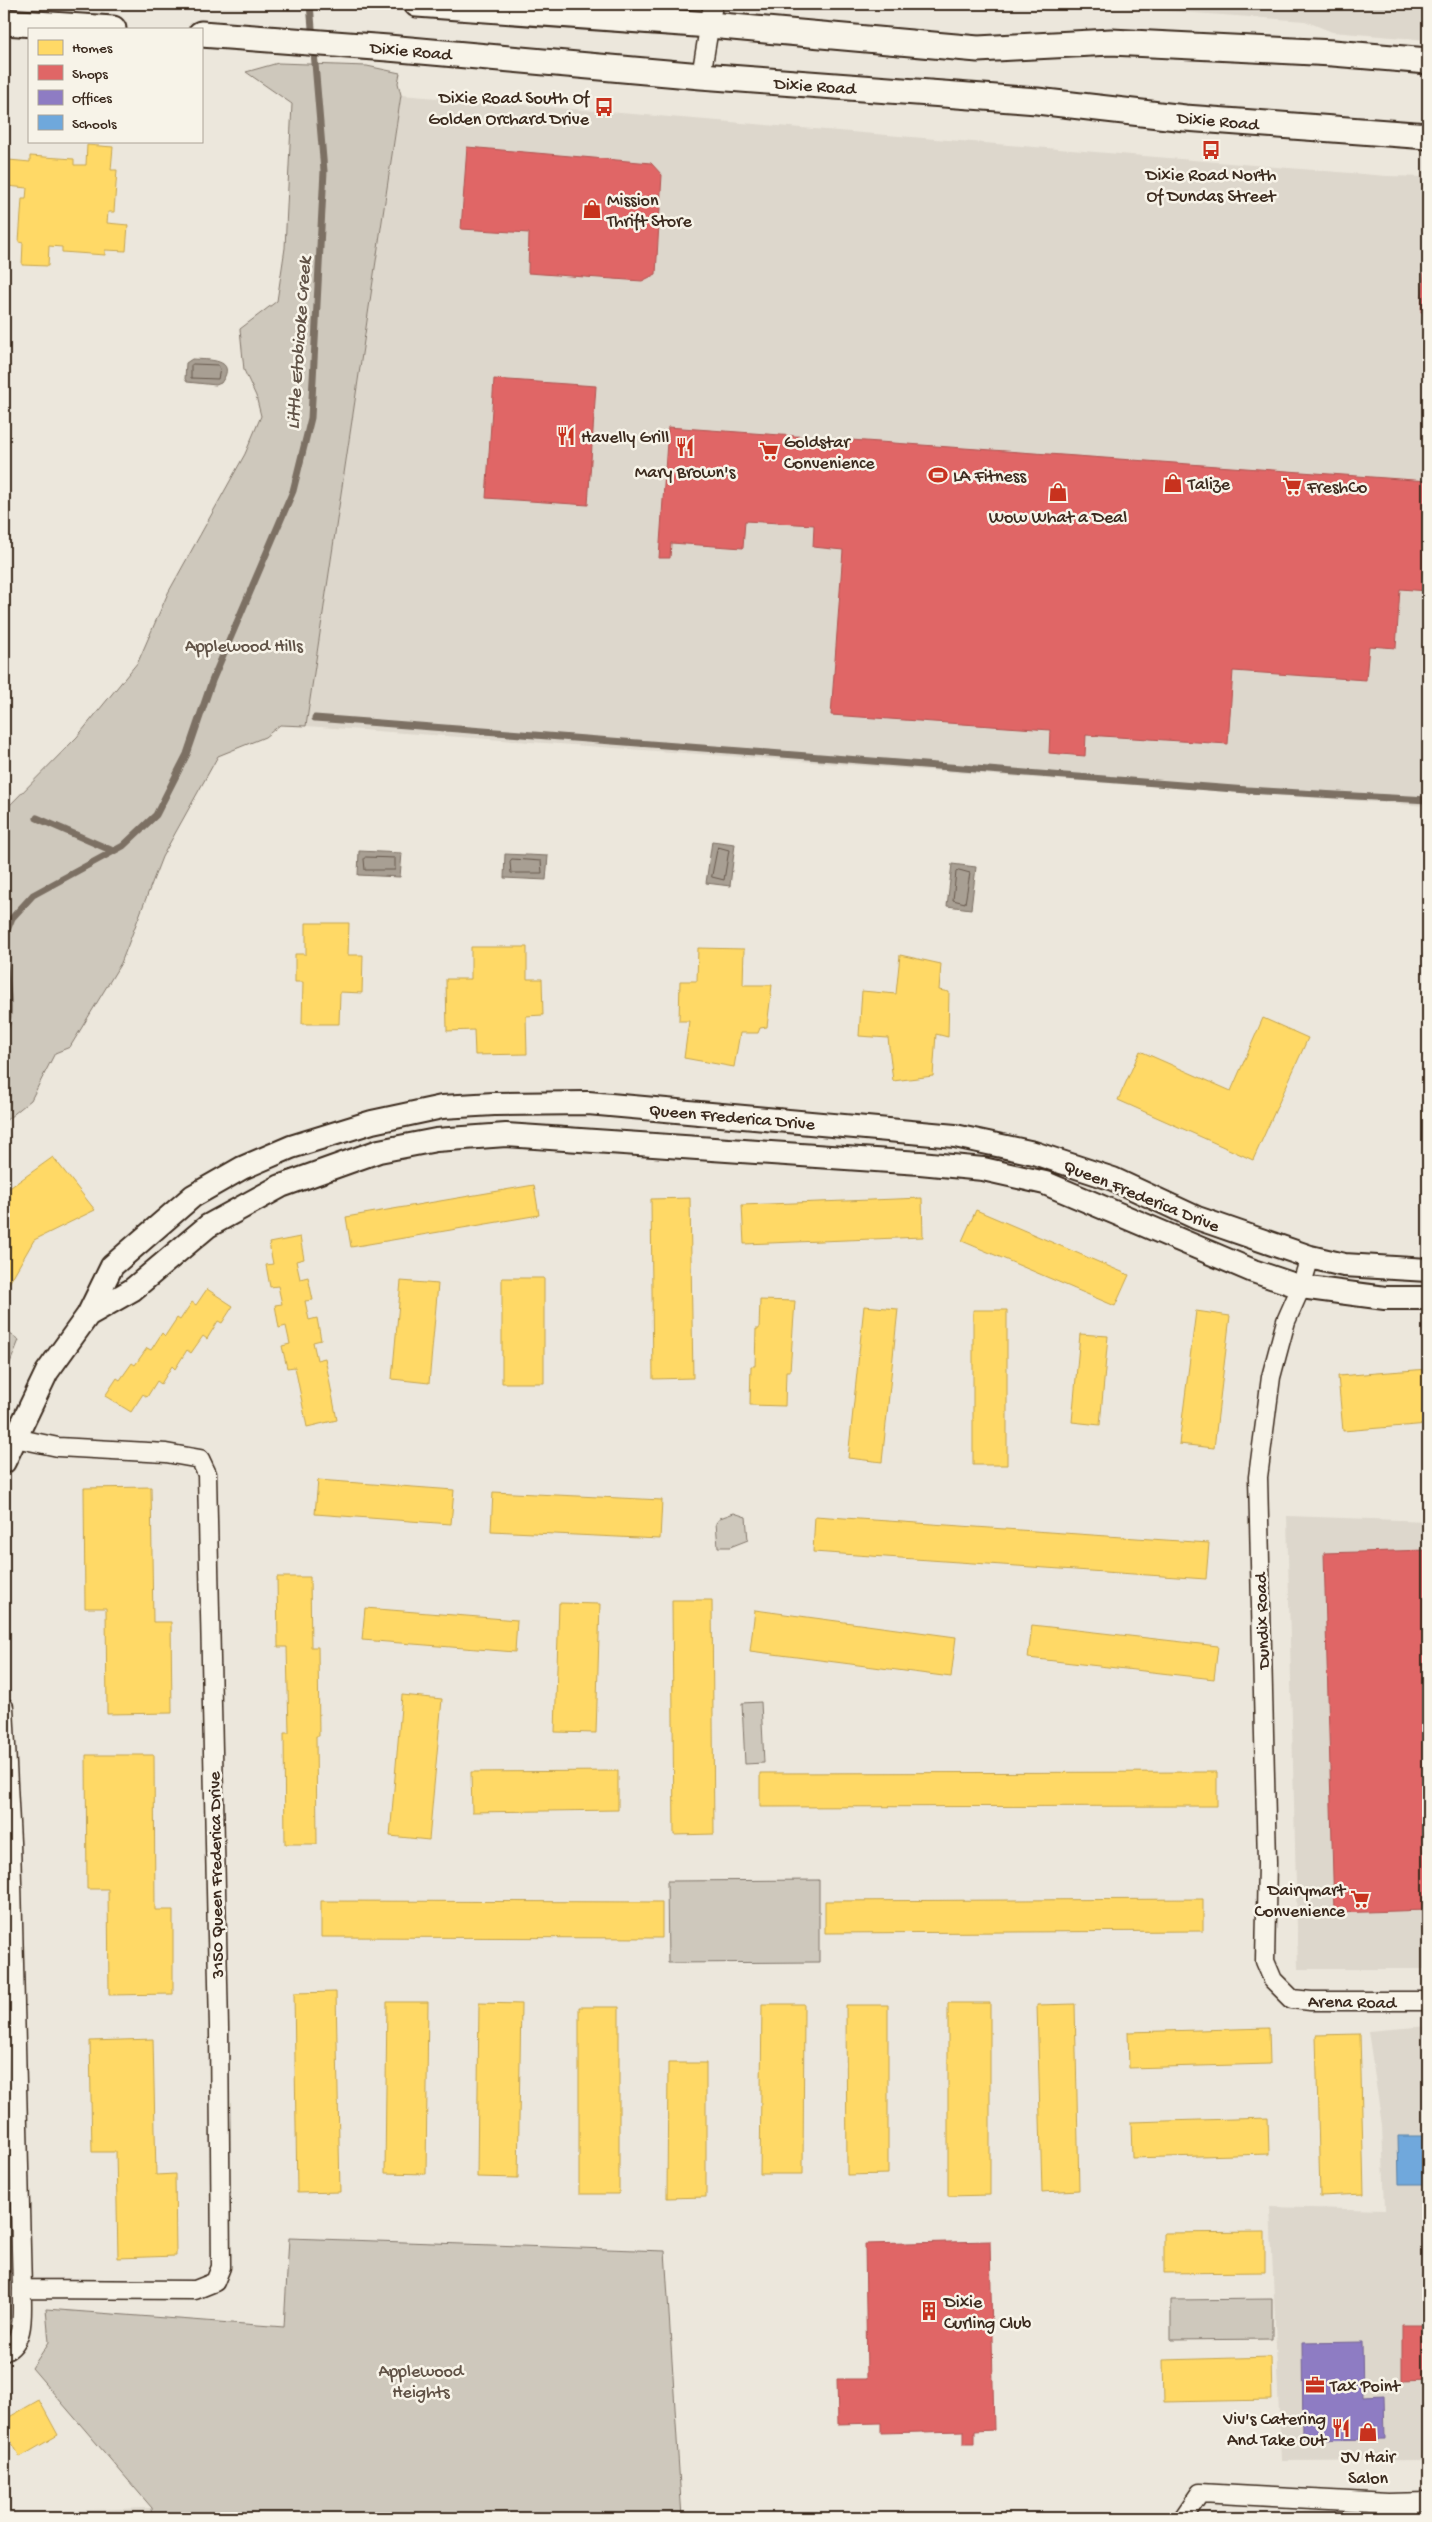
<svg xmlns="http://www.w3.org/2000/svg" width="1432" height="2522" viewBox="0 0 1432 2522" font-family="'Gochi Hand',sans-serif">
<rect width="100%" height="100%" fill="#ece7dc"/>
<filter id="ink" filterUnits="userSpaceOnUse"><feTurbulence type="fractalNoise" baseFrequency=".02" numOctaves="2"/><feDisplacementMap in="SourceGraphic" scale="10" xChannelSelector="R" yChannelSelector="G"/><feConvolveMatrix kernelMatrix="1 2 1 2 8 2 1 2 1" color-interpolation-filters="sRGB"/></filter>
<g filter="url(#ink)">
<path fill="#ddd7cc" d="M1068,4H1428V40L1332,32L1305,21Z
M401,95L1387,176L1428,177V806L306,726Z
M1287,1516L1428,1521V1969H1298Z
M1428,2026V2460L1281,2461L1270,2207L1385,2210L1382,2125L1368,2031Z
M152,2508L153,2518H4V2513Z"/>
<path fill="#cec8bc" stroke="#84796d" d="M278,63L367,66L400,73L398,83L401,95L306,726L280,725L265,737L218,756L162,857L121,963L70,1047L55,1053L31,1100L4,1122V811L77,737L138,662L168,593L245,454L261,416L256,396L244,370L240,329L277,301L285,248L292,104L246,72Z
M4,1330L19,1340L4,1378Z
M734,1513L746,1517L748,1540L730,1547H718L716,1523L720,1518Z
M761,1702L764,1763L745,1764L742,1703Z
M819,1880V1962L668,1963L667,1881Z
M289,2238L665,2251L682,2518H153L152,2508L32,2368L49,2342L46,2309L284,2327Z
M1272,2299V2339L1171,2340V2300Z"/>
<path fill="#a89f93" stroke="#7c7064" d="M192,359C208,360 239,358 221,383L216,385L187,382L185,379L186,363Z
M712,841L735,844L730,886L706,883Z
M359,851L402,853L400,877L358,875Z
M505,854L548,856L546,880L504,878Z
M952,864L976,867L971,909L947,906Z"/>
<path fill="#ffd966" stroke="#c4a450" d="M87,145L113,147L111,170H117L114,212H108L107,223L128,225L126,251L105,250V255L62,252V247L49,246L48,266L22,265L23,243L19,242L22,199H26L27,188L7,186L9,160L30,162V156L74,159V165H86Z
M306,923H349L348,955H363L362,993L340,992L339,1024H302L303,982H295V954H306Z
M471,947H527V979H542L543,1015L526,1016L527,1054L475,1055L474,1030L447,1031L446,979H471Z
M698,948L744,949L743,985H772L767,1027L760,1028L758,1033H740L734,1067L684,1058L689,1021H679L680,981H697Z
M900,955L941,964L939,990L949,992L948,1037L936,1034L933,1076L893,1081L888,1038L859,1036L862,991L896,994Z
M1263,1018L1308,1038L1253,1160L1118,1100L1140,1051L1231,1091Z
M1422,1079H1428V1132H1423Z
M53,1157L95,1210L34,1240L4,1292V1192Z
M534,1185L539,1215L351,1247L346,1217Z
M690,1198L693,1378L653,1379L651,1199Z
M922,1198L923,1237L744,1244L742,1205Z
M976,1210L1129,1275L1115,1306L962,1241Z
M300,1237L304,1259L296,1261L300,1279L308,1277L313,1300L305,1301L309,1320L317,1318L321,1340L313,1342L317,1360L325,1358L337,1420L307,1427L295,1367L287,1368L282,1346L290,1344L286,1326L279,1328L275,1305L282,1304L278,1286L270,1287L266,1265L273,1264L269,1243Z
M502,1278H544V1383H502Z
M401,1281L438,1284L429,1383L392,1379Z
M207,1289L233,1306L222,1323L218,1321L207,1339L203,1336L191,1353L187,1350L175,1369L172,1366L161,1384L157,1381L147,1397L143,1394L131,1412L105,1396L117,1378L120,1380L132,1363L135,1365L147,1348L151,1350L162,1333L165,1336L177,1318L180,1320L192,1302L196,1305Z
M760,1300L795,1301L790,1371H786L785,1406L750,1405L751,1366H755L756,1329H759Z
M864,1306L898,1309L882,1462L848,1458Z
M973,1310H1007V1465H973Z
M1196,1311L1230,1316L1214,1448L1179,1444Z
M1080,1334L1108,1336L1100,1425L1072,1422Z
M1428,1369V1424L1343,1431L1338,1376Z
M318,1480L454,1490L451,1524L315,1514Z
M151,1487L153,1622H171L172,1713L107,1714L106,1608H85L84,1488Z
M493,1492L662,1500L660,1539L491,1531Z
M815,1516L1209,1543L1206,1579L813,1552Z
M277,1577H310L311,1647H318L319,1736H316L317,1844H285L284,1733H289L287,1647H278Z
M672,1600H712L714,1834L674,1835Z
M559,1603L600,1604L596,1733L555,1732Z
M365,1608L517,1620L515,1652L362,1640Z
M755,1610L956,1637L951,1677L750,1651Z
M1032,1625L1218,1646L1214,1679L1028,1658Z
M402,1695L442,1699L429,1840L390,1836Z
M86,1755H154L155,1910H173V1994L109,1995L108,1889H87Z
M618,1771V1810L472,1812L471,1772Z
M1217,1772V1806L760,1807V1773Z
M1203,1899V1931L825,1933V1901Z
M321,1901L662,1902V1938L321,1937Z
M336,1992L340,2192L297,2193L294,1993Z
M387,2002H428L426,2174L385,2173Z
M479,2003L521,2004L518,2178L477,2177Z
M948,2003H990V2195L948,2196Z
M762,2004H804L803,2174H760Z
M1075,2004L1079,2190L1042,2192L1037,2005Z
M846,2005H888V2174L847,2175Z
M579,2007H619V2194H579Z
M1269,2028L1270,2064L1129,2068L1128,2032Z
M1360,2034L1364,2194L1320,2196L1316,2035Z
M153,2039L156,2175L175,2174L176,2256L118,2258L116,2152H92L90,2041Z
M668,2063H706V2197L667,2198Z
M1268,2118L1269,2154L1132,2158L1131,2122Z
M1265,2232V2272L1164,2273V2233Z
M1271,2357L1272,2400L1164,2402L1163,2360Z
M39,2400L58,2435L20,2457L4,2429V2420Z"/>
<path fill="#e06666" stroke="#ae5450" d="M467,147L651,163L662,175L656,274L642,281L528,273L529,233L461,229Z
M1424,272H1428V313L1421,312Z
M494,379L596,386L588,505L486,498Z
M668,427L1428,481V591L1400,589L1396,648L1369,646L1366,680L1233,671L1228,744L1086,735L1085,756L1049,753L1050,730L831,715L843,550L813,547L814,525L745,521L743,548L671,543L670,558H659Z
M1428,1550V1910L1334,1913L1324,1553Z
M1425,2184H1428V2324H1426Z
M990,2241L994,2430L975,2431V2444H964V2431L881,2433V2423L838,2424L837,2379H867L865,2244Z
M1402,2325H1428V2380L1402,2381Z"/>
<path fill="#8e7cc3" stroke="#756392" d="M1362,2342L1363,2396L1384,2395L1385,2439L1303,2440L1302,2343Z"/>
<path fill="#6fa8dc" stroke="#5f82a3" d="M1398,2136H1428V2184H1399Z"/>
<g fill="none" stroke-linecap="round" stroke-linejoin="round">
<path stroke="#67594d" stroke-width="1" d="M193,364L218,365L220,369L218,379L191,378V366Z
M718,847L729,850L724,880L712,877Z
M366,857L395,858V870H365L364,859Z
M512,859L541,861L542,873H511L510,862Z
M959,870L970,873L965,903L953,900L956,872Z"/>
<path stroke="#7c7064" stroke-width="7" d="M315,718L1247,790L1428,800
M37,818L113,851
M4,938L12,918L33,895L123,846L156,815L187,754L212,681L293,491L311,418L324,171L310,4
M4,955C5,971 13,1019 4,1031"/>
<g stroke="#3b2a1e" stroke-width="21">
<path id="minor" d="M701,76L713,4
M1310,1257L1301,1287L1286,1321L1271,1377L1258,1477L1267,1863L1265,1961L1273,1980L1292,1999L1311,2001H1428
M15,1438L58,1447L166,1453L200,1459L207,1474L219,2028L221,2267L215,2282L195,2290L22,2289
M4,1707L11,1842L22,2289C21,2311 27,2341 4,2352
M1183,2518L1200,2493L1388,2503L1428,2502"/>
</g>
<g stroke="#3b2a1e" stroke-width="26">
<path id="tertiary" d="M88,1315L132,1290L208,1226L281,1186L379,1151L436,1140L506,1135L920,1163L983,1169L1045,1183L1253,1271L1301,1287L1385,1298H1428
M4,1462L47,1372L88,1315L112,1266L193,1196L242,1168L291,1147L372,1122L442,1107L494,1104L588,1103L955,1136L1034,1153L1113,1179L1197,1218L1310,1257L1344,1265L1428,1270"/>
</g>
<g stroke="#3b2a1e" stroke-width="29">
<path id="secondary" d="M417,4L710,25L978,49L1111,42L1333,53L1428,61
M4,22L113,29
M201,34L388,48L701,76L1037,101L1185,118L1428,136"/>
</g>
<use href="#minor" stroke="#f7f3e8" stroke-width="18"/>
<use href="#tertiary" stroke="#f7f3e8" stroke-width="22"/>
<use href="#secondary" stroke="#f7f3e8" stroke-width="25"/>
</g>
</g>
<defs>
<g id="bus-bare" transform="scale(1.5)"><path d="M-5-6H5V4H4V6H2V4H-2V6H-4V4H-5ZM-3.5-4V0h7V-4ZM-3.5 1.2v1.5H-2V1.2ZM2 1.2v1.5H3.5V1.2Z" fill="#c8321e" stroke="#f7f3e8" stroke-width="2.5" paint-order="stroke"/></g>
<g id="shop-bare" transform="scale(1.5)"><path d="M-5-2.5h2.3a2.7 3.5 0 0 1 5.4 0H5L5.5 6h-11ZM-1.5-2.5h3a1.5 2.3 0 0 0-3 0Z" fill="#c8321e" stroke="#f7f3e8" stroke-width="2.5" paint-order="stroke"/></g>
<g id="restaurant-bare" transform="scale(1.5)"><path d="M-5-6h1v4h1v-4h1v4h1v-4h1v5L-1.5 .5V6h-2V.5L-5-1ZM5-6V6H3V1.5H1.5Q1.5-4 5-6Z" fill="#c8321e" stroke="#f7f3e8" stroke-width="2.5" paint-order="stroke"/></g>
<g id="supermarket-bare" transform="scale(1.5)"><path d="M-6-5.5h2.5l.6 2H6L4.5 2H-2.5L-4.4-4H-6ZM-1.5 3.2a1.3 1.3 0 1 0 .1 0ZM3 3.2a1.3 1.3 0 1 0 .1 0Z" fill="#c8321e" stroke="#f7f3e8" stroke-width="2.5" paint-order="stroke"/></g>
<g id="stadium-bare" transform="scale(1.5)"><path d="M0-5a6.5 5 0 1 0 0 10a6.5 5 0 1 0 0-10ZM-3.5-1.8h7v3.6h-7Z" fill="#c8321e" stroke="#f7f3e8" stroke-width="2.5" paint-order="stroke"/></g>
<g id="building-bare" transform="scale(1.5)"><path d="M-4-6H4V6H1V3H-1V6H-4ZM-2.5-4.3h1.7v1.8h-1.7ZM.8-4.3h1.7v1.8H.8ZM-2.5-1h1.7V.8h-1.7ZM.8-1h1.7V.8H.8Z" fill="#c8321e" stroke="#f7f3e8" stroke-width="2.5" paint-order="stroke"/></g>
<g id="office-bare" transform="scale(1.5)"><path d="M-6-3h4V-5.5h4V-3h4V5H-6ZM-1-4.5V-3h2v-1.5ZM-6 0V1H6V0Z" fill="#c8321e" stroke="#f7f3e8" stroke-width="2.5" paint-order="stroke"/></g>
</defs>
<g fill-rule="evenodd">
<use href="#bus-bare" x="604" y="107"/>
<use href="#bus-bare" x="1211" y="150"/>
<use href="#shop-bare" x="592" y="209"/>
<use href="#restaurant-bare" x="566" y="436"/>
<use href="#restaurant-bare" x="685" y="447"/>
<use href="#supermarket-bare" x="769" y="451"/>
<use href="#stadium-bare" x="938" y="475"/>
<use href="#shop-bare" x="1173" y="483"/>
<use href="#supermarket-bare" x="1292" y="486"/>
<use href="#shop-bare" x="1058" y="492"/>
<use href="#supermarket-bare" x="1360" y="1899"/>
<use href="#building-bare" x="929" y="2311"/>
<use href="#office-bare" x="1315" y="2385"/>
<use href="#restaurant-bare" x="1341" y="2428"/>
<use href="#shop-bare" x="1368" y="2432"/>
</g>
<g text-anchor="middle" stroke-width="5" stroke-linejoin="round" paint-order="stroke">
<g font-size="18" fill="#3b2a1e" stroke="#f7f3e8">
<text transform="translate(411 50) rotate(5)" y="6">Dixie Road</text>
<text transform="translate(815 85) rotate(4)" y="6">Dixie Road</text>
<text transform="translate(1218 120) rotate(5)" y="6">Dixie Road</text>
<text transform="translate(732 1116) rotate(5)" y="6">Queen Frederica Drive</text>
<text transform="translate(1142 1195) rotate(22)" y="6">Queen Frederica Drive</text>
<text transform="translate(1261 1621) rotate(-92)" y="6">Dundix Road</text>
<text transform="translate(215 1875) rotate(-91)" y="6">3150 Queen Frederica Drive</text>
<text transform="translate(1352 2001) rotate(1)" y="6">Arena Road</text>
</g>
<g font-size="18" fill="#3b2a1e" stroke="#f7f3e8" text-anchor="start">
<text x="589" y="103" text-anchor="end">Dixie Road South Of<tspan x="589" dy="21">Golden Orchard Drive</tspan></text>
<text x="1211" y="180" text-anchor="middle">Dixie Road North<tspan x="1211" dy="21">Of Dundas Street</tspan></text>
<text x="607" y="205">Mission<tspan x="607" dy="21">Thrift Store</tspan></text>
<text x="581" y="442">Havelly Grill</text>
<text x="784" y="447">Goldstar<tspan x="784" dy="21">Convenience</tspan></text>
<text x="685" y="477" text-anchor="middle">Mary Brown's</text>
<text x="953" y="481">LA Fitness</text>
<text x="1188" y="489">Talize</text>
<text x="1307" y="492">FreshCo</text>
<text x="1058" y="522" text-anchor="middle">Wow What a Deal</text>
<text x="1345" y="1895" text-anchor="end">Dairymart<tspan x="1345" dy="21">Convenience</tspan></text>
<text x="944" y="2307">Dixie<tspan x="944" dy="21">Curling Club</tspan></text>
<text x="1330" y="2391">Tax Point</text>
<text x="1326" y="2424" text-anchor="end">Viv's Catering<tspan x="1326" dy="21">And Take Out</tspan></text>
<text x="1368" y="2462" text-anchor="middle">JV Hair<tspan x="1368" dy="21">Salon</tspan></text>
</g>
<g font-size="18" fill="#605246" stroke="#f7f3e8">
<text x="244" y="651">Applewood Hills</text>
<text x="421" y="2376">Applewood<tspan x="421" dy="21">Heights</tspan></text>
</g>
<g font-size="19" font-style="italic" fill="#615347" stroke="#f7f3e8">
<text transform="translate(297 343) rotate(-86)" y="7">Little Etobicoke Creek</text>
</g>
</g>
<rect width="1432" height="2522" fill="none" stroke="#f7f3e8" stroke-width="20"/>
<rect x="10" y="10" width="1412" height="2502" fill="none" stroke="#3b2a1e" stroke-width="2" filter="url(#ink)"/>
<rect x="28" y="28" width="175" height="115" fill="#f7f3e8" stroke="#aca397"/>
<rect x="38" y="40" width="25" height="15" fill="#ffd966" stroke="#aca397"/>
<text x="72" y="52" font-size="15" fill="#3b2a1e">Homes</text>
<rect x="38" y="65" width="25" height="15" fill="#e06666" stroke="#aca397"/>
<text x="72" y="78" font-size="15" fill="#3b2a1e">Shops</text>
<rect x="38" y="90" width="25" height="15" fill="#8e7cc3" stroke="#aca397"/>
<text x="72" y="102" font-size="15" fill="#3b2a1e">Offices</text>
<rect x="38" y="115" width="25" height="15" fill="#6fa8dc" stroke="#aca397"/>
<text x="72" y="128" font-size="15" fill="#3b2a1e">Schools</text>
</svg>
